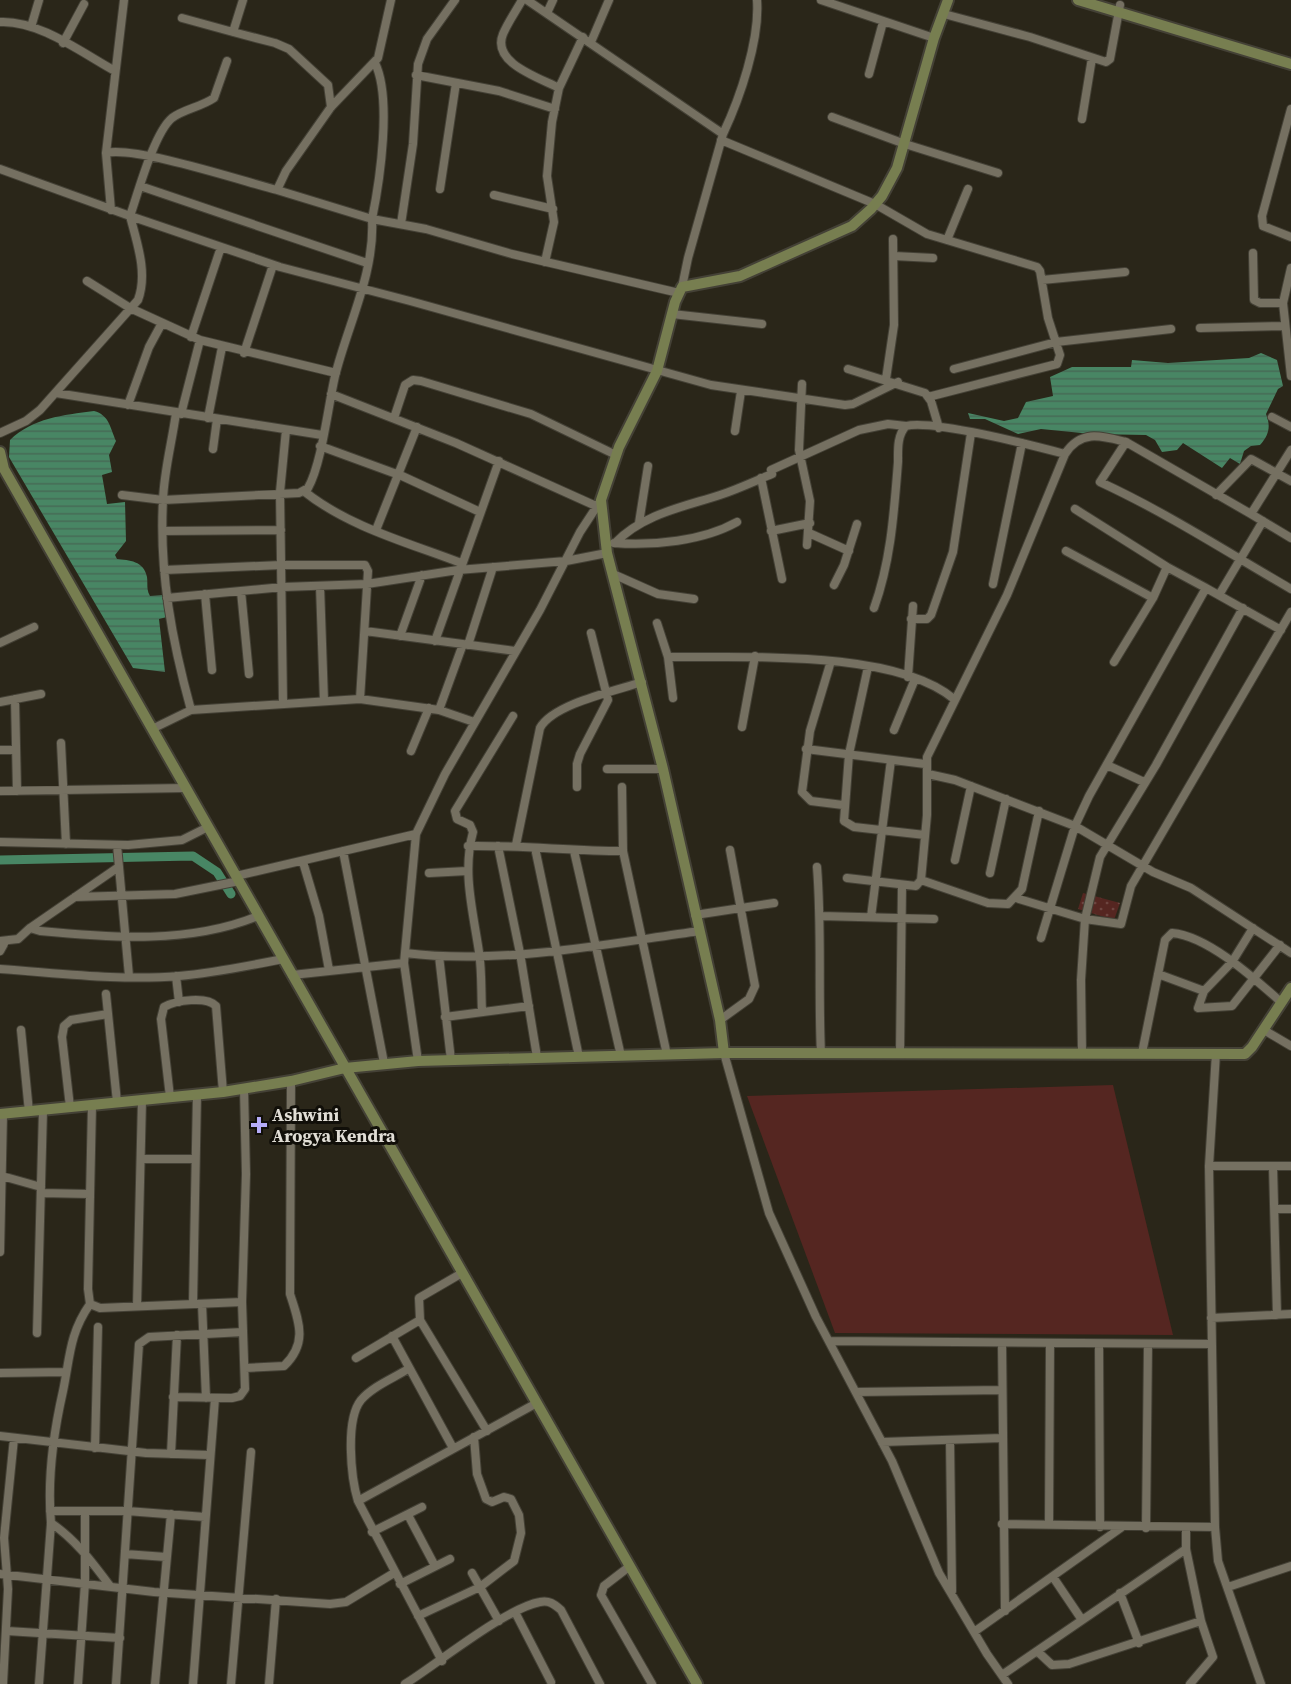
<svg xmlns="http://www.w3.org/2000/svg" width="1291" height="1684" viewBox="0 0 1291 1684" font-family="'Source Serif 4',serif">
<defs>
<pattern id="grass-dots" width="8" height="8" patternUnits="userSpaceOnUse" patternTransform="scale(1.5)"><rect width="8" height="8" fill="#552621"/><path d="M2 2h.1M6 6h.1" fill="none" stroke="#6d4540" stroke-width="1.8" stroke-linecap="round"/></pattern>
<pattern id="water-rules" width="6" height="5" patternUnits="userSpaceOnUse" patternTransform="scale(1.5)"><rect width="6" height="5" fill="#488664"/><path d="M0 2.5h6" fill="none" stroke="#466b56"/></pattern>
</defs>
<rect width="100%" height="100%" fill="#2a2619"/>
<path fill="url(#grass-dots)" d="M1083,893L1120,903L1114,920L1078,909Z"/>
<path fill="#552621" d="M1113,1085L1173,1335L835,1333L747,1096Z"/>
<path fill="url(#water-rules)" d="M1261,353L1277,360L1283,386L1278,389L1266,414C1271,426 1269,435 1260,445L1251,446L1244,451L1240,464L1230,458L1222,468L1183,443L1177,450L1162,452L1155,440L1146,435L1092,434L1041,429L1018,434L985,419H970L968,413L1004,421L1018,418L1026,402L1053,396L1050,377L1072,367H1131L1132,360L1168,363L1249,358Z
M94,411C109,415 110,427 116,441L109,455L112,472L102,475L107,504L125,502L126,541L115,555L117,559C129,560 144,561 147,577C148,584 146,589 150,596L164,595L167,617L159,619L165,672L133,668L9,457L10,440C33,418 63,415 94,411Z"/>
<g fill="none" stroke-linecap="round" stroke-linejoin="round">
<path stroke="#488664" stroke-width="9" d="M0,860L193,856L217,872L231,894"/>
<g stroke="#444136" stroke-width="10">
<path id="street" d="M243,0L233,32L275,43L289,49L328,85L331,107
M522,0C516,11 508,22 503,34C491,63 540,78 559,88
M527,0L723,134L688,258L682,287
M821,0L934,38
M547,13L553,0
M944,14L1030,37L1106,62L1110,59L1120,5
M182,18L233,32
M0,22C39,20 82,53 115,71
M31,27L39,0
M591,42L609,0
M63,43L84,4
M227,61L214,98C201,107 184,109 172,118C154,133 138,193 130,216L280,267L410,301L711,385L845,405L853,404L898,382
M375,63C392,98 380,180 372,219L426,229L512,254L679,293
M869,74L883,22
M416,75L499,91L555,109
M1291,109L1262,216L1263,226L1291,237
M832,117L905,144L998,173
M1082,119L1092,58
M723,134C740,98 760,40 757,0
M721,140L875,204L927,234L1037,267L1040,271L1048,318L1060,355L1057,364L928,397
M106,153C136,146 242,181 277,190
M0,169L130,216C137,243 148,273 138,300L40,410L26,421L0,433
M140,186L367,263
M440,189L456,83
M494,195L553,209
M111,210L106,153L124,0
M401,224L413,144L418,64L427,39L455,0
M947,240L968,189
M1253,253L1254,300L1260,303H1283
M894,256L933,258
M545,262L554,222L547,176L552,122L559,88L583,37
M1291,268L1283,303L1291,376
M1042,280L1125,272
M87,281L130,308L200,340L336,373
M672,314L762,324
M1200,328L1284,326
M191,337L221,247
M244,353L273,265
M848,369L925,393L931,401L939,428
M954,369L1056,342L1171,329
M886,379L894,325L893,239
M802,384L799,450L810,501L807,545
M56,393L322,435
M331,394L456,443L596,506
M128,405L149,347L162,323
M176,413C172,442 164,471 163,500C159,572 172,641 191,710
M181,414L200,340
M1272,417L1291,427
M208,418L222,347
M394,418L405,385L413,380L421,381L531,414L616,455
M735,431L741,391
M320,446L402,476L480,512
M213,449L217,419
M1291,450L1251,514L1126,442L1100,482C1167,513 1227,552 1291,589
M771,470L859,430L888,424L906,426
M761,478L782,579
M305,492C349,527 409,543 461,563
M122,495L163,500L299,493L308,488C322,463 328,406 335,376C348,324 375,273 372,219L277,190L286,171L331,107L378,58L391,0
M1216,495L1251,459L1291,481
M1075,509L1167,567
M1251,514L1291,538
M639,523L648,466
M376,530L417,427
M163,531L281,530
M771,531L810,523
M809,533L849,551
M614,543C653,546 703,541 737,522
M615,543C643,514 683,507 720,495C738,489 755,481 772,474
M1066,551L1153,598
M164,570L281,565H365L368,571L360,699
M613,574L658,594L694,599
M993,584L1022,443
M834,585L844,565L857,524
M320,586L324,701
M241,591L249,674
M205,594L212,670
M1219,595L1263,521
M167,598L283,587L367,584L458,570L566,561L607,553
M874,608C891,561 894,512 898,462C898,450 897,435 906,426C931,419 1035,446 1065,454
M911,619H927L931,615L953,552L971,433
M657,623L668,657L673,698
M1281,630L1206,588L1089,796L1075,826L1153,872L1191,888L1291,953
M365,631L515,651
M400,636L422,575
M435,641L499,461
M0,643L34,627
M468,645L493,567
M668,657C744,658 894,649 954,699
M831,661L810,731L802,792L811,801L843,805
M1114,662L1153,598L1167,567L1206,588
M868,667L849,754L844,821L854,827L925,835
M908,677L913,606
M15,699L17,791
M0,702L41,694
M283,702L280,492L286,430
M439,710L463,644
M742,727L755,656
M152,729L191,710L360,699L439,710L474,722
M894,730L915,679
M61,743L66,844
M806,749L925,764
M0,750H16
M411,751L429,708
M1107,765L1144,782
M607,769H663
M928,774L955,780L1075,826L1041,938
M577,787V764L580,754L608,700L591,633
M622,787L623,851L667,1055
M0,791L186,788
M0,842L128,845L182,840L208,827
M117,845L129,976
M516,845L540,728C553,704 615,691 642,682
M468,846C520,845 571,851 623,851
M498,846L520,953L537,1057
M535,848L579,1057
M343,851L384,1063
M574,851L621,1056
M955,860L971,786
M303,862L319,916L329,970
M817,867C822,929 818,991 821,1054
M429,873L467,871
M990,873L1006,799
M236,876L416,834
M847,878L916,886L921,880L927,815V757L1007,595L1065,454C1081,429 1102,436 1126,442
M921,880L988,903L1008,904L1022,889L1039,811
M75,897L175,894L239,881
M1016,898L1085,919L1100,857L1156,765L1243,608
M695,915L774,903
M821,916L934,919
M871,917L891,760
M30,928L40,931C112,938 190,944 258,916
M1253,928L1232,962L1204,991L1198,1008L1232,1006L1280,945
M0,941L18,939L30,928L117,868
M0,951L5,942
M405,953C502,965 604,944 700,931
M439,956L451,1060
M0,969C59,973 120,981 179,976C214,973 248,966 283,959
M1158,974L1204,991
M292,975L404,963
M176,976L179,1002
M106,994L117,1102
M482,1012C481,992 482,971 479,952C473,911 462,872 473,832L470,825L457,819L455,811L513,716
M445,1017L529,1006
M720,1020L749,999L755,986L730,850
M21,1030L29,1112
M1264,1030L1291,1046
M1082,1052L1081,980L1085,919L1121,924L1131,886L1291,612
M724,1053L769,1213L816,1317L892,1461L939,1573L987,1654L1008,1684
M900,1053L902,885
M1142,1053L1165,940L1172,933C1208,936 1255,979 1281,1002
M1216,1053L1209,1166L1215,1527L1218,1561L1261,1684
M418,1061L404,963L416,834L445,774L540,610L580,532L601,500
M170,1097L161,1019L164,1007C176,1000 207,996 216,1006L223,1092
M92,1105L88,1289L90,1304L100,1308L242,1302
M70,1107L62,1037L64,1026L71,1020L108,1014
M141,1159H195
M1209,1166H1291
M1273,1167L1277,1315
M2,1176L41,1187
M41,1193L90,1194
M1275,1209H1291
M0,1252L3,1114
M462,1273L419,1298L420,1320L487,1431
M193,1304L197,1094
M202,1304L206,1398
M137,1306L142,1100
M1211,1318L1291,1314
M37,1333L43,1110
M392,1336L453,1448
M829,1341L1211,1344
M1002,1343L1005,1611
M1099,1344L1100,1527
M356,1358L420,1320
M245,1368L284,1366C308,1343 299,1322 290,1294L291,1081
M0,1373L65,1372
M856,1392L1002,1390
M173,1397L232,1398L240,1396L245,1389L242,1302L246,1174L244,1089
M0,1436L146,1453L209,1455
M950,1440L952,1591
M882,1442L1002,1438
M95,1448L98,1327
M171,1454L177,1335
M358,1501C351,1478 345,1420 361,1400C373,1386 394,1378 408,1369
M50,1511H127L205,1517
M408,1515L435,1566
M51,1523C76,1540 92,1562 110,1586
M1002,1524L1215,1527
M1049,1524L1050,1344
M1186,1527V1549L1201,1621L1213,1657L1190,1684
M1146,1528L1148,1344
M372,1532L422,1507
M125,1554L166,1557
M630,1566L604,1586L601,1595L652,1684
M472,1573L499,1621
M0,1574L154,1592L330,1604L346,1602L394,1573
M1053,1577L1082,1620
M400,1584L450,1559
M1228,1587L1291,1566
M1120,1593L1139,1643
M515,1612L551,1682
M418,1616L480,1587L514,1561L521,1533L519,1515L511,1499L504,1497L492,1502L486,1499L477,1474L474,1437
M7,1631L120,1638
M974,1632L1122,1527
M1037,1651L1052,1665L1069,1664L1201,1621
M442,1661L358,1501L535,1404
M1002,1675L1186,1549
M3,1684L8,1589L4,1538L14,1438
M39,1684L51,1523C47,1478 53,1435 63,1391C70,1358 69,1334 90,1304
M78,1684L85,1583V1511
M116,1684L139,1344L149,1337L243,1332
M155,1684L171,1514
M193,1684L215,1398
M231,1684L251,1452
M269,1684L276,1599
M405,1684C437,1664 506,1608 540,1602C549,1600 554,1604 561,1610L600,1684"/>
</g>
<g stroke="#444136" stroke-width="14">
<path id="secondary" d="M1078,0L1291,64
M0,452L4,469L697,1684
M724,1053L720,1020L663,769L607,553L601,500L619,447L657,371L675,302L682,287L740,276L852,226L871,209L882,196L897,168L934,38L948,0
M0,1114L223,1092L291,1081L345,1068L418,1061L724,1053L1245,1054L1252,1047L1291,988"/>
</g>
<use href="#street" stroke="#757061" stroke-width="8"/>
<use href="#secondary" stroke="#777e50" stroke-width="10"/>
</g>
<path fill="#b5acf8" stroke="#110f09" stroke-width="2" d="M256 1116h6v6h6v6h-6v6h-6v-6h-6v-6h6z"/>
<g text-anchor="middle" stroke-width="6" stroke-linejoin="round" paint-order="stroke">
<g font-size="18" font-weight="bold" fill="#e1ded6" stroke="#110f09" text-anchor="start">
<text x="272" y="1121">Ashwini<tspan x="272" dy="21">Arogya Kendra</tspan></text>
</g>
</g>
</svg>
